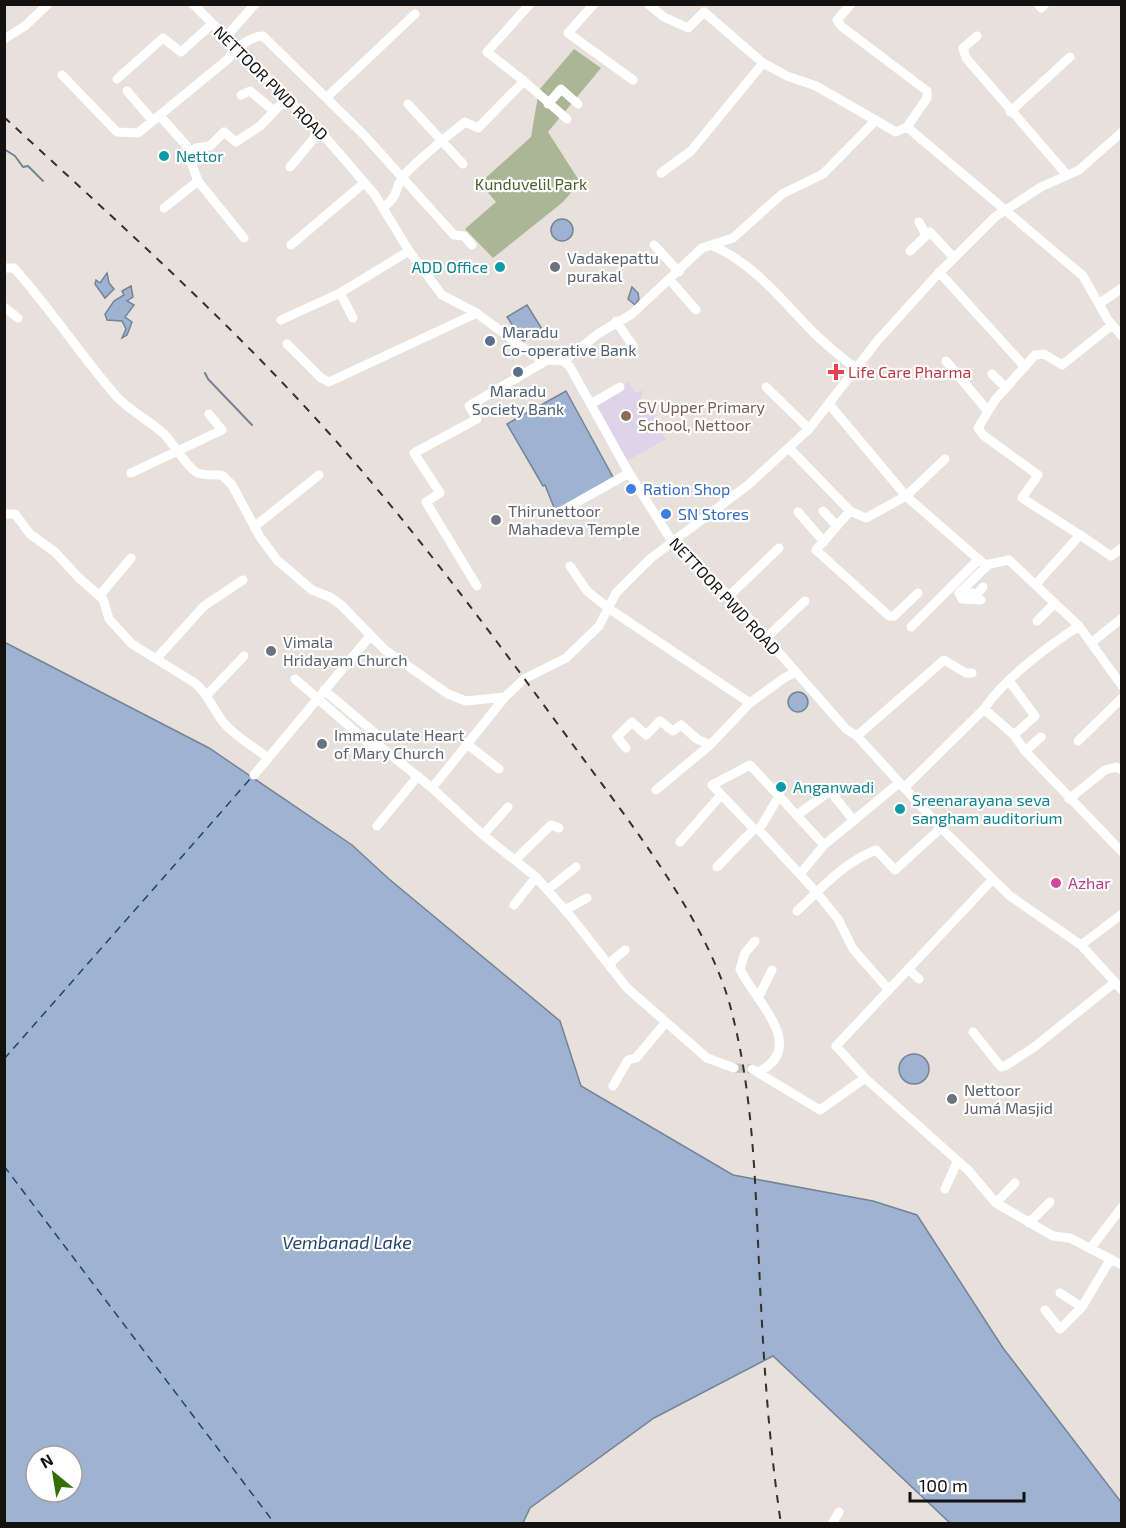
<svg xmlns="http://www.w3.org/2000/svg" width="1126" height="1528" viewBox="0 0 1126 1528" font-family="'Exo 2',sans-serif">
<rect width="100%" height="100%" fill="#e8e1db"/>
<path fill="#ddd4ea" d="M628,382L636,393L644,390L641,397L646,410L651,407L656,423L666,439L627,461L588,403Z"/>
<path fill="#aab695" d="M574,49L601,68L548,132L580,182L563,202L493,258L465,229L496,202L480,183L531,137L539,90Z"/>
<path fill="#9eb3d2" stroke="#758398" stroke-width="1.5" fill-rule="evenodd" d="M551 230a11 11 0 1 1 22 0a11 11 0 1 1-22 0Z
M107,273L109,283L114,289L105,298L95,284L96,280L100,283Z
M131,286L133,297L127,301L134,305L125,317L132,322L127,335L122,338L126,329L122,321L107,320L105,314L114,301L124,295L122,291Z
M632,287L638,293L639,299L635,305L628,299Z
M527,305L542,329L523,341L507,317Z
M566,391L614,479L555,510L545,485L543,486L507,424Z
M4,642L209,748L352,845L389,879L560,1021L581,1086L733,1175L873,1201L917,1215L1003,1348L1121,1502V1523H950L773,1356L654,1418L530,1508L523,1523H5ZM36,1456H72V1492H36Z
M788 702a10 10 0 1 1 20 0a10 10 0 1 1-20 0Z
M899 1069a15 15 0 1 1 30 0a15 15 0 1 1-30 0Z"/>
<g fill="none" stroke-linecap="round" stroke-linejoin="round">
<path stroke="#758398" stroke-width="2" d="M4,149L15,156L23,167L28,166L43,181
M205,373L208,379L252,425"/>
<path stroke="#24416b" stroke-width="1.5" stroke-dasharray="8 6" stroke-linecap="butt" d="M4,1059L251,778
M4,1166L275,1524"/>
<path stroke="#c8c2bd" stroke-width="9" stroke-dasharray="9 4.5" stroke-linecap="butt" d="M734,1068L752,1069"/>
<path stroke="#fff" stroke-width="9" d="M193,4L320,131L375,195L409,251L442,295L475,312L533,355L547,360L564,361L570,367L629,473L673,543L731,598L846,729L857,736L941,828L1010,896L1081,945L1122,990
M594,4L568,33L633,80
M648,4L664,17L688,28L704,12L763,63L787,76L816,86L896,132L907,127
M851,4L837,20L841,26L927,91V98L907,127L1083,276L1108,320L1122,336
M1038,4L1041,8L1045,4
M977,36L963,48L966,58L1067,175
M225,38L255,4
M4,39L25,26L48,4
M62,75L117,132L138,133L228,59C235,49 250,36 263,36L364,135L454,235L464,236L472,245
M117,79L163,38L181,52L212,24
M524,81L567,119
M127,91L153,121
M241,95L250,91L274,111
M326,98L415,14
M408,104L463,164
M548,104L561,89L578,104
M1010,112L1070,57
M160,116L192,152
M290,167L320,131
M661,173L691,151L763,63
M164,208L198,181
M383,208C402,193 393,187 405,174C423,155 445,138 465,122L478,128L524,81L487,52L530,4
M919,222L926,235
M244,238L198,181L189,156L196,148L210,146L224,132L236,142L260,126L288,97
M291,245L364,183
M654,245L679,272
M713,246C755,264 783,302 814,333C827,346 842,357 856,369
M910,251L930,232L954,258
M4,268H14C51,309 81,356 117,397C131,412 149,420 164,434C174,444 186,466 196,472C204,477 214,473 223,476L232,485L260,537L277,560L312,590L330,597L341,605L385,650L448,694L466,701L505,697
M939,272L1025,367
M670,280L696,310
M340,293L353,318
M1099,304L1122,288
M4,307L18,318
M281,320L340,293L409,251
M616,321L633,346
M287,344L321,378L329,382L477,313
M564,361L599,333L632,314L702,248L733,238L782,194L823,174L876,120
M946,361L987,410
M992,374L1006,388
M766,387L809,429
M591,404L620,387
M829,404L906,496L985,565L1009,560L1079,626L1122,686
M789,448L850,511L866,518L906,496L945,459
M131,473L222,430L209,414
M823,511L836,525
M850,511L816,550L889,616H894L918,593
M798,512L824,542
M558,513L629,473
M4,514H15L30,534L55,552L79,578L103,599L109,619L132,644L195,683C208,694 213,709 223,722C235,737 253,746 268,758
M254,527L319,475
M1080,535L1022,498L1038,475L983,435L978,428L995,400L1035,355L1044,354L1062,365L1112,325
M570,566L587,591L608,608L750,703L784,678L796,672
M1036,584L1080,535L1111,556L1122,548
M477,586L426,502L440,493L414,453L477,419L469,406L547,360
M961,591L977,594L983,587
M100,595L131,558
M729,596L779,548
M981,600L962,599L959,593L987,566
M1037,621L1055,603
M911,627L979,559
M766,638L805,601
M1091,643L1122,618
M157,658L204,606L243,580
M295,679L371,745L381,747L432,788
M1010,682L1035,716L1014,735
M324,690L376,734
M207,695L244,656
M984,709L1014,735L1025,751L1122,852
M857,736L944,660L966,673H972
M1078,741L1122,698
M467,744L499,769
M626,748L617,737L632,722L646,735L660,721L673,731L681,725L697,739L710,745
M1025,751L1041,737
M254,775L370,636
M904,788L984,709C1005,678 1048,646 1079,626
M656,790L710,745L750,703
M1069,799L1105,770L1116,767L1122,770
M797,815L830,791L854,821
M377,826L418,776
M754,829L712,785L750,765L779,796
M759,830L817,893L838,919L853,949L889,990
M483,835L508,807
M680,842L721,795
M516,859L551,825L559,828
M717,867L754,829L759,830L779,796L824,845L899,783
M801,873L824,845
M547,890L576,867
M514,905L536,877
M565,910L587,898
M797,911C821,889 844,862 876,850L895,870L941,828
M755,941L745,953L740,969C753,999 810,1047 758,1072
M1081,945L1122,914
M610,967L612,961L625,950
M908,969L919,979
M758,998L772,970
M973,1032L1001,1067L1005,1066L1033,1048L1114,983
M734,1068L707,1058L627,988L572,918L536,877L483,835L432,788L505,697L524,679L566,658L599,626L616,593L651,558L748,485L809,429L878,340L936,276L995,217L1041,187L1079,170L1122,132
M752,1069L820,1110L865,1078L968,1170L996,1203L1053,1236L1070,1238L1122,1265
M865,1078L836,1046L993,879
M613,1086L628,1060L636,1058L666,1022
M945,1189L957,1162
M996,1203L1015,1183
M1029,1223L1050,1202
M1090,1249L1122,1207
M1060,1293L1082,1307
M1045,1310L1060,1329L1082,1307L1110,1260
M832,1524L839,1512"/>
<path stroke="#33302d" stroke-width="2" stroke-dasharray="8 8" stroke-linecap="butt" d="M4,117C111,216 221,314 319,422C413,526 496,640 579,753C632,825 711,926 732,1013C753,1095 755,1179 759,1264C763,1351 768,1437 781,1524"/>
</g>
<g fill="#0f9aa8" stroke="#fff" stroke-width="2">
<circle cx="164" cy="156" r="6"/>
<circle cx="500" cy="267" r="6"/>
<circle cx="781" cy="787" r="6"/>
<circle cx="900" cy="809" r="6"/>
</g>
<g fill="#6b7280" stroke="#fff" stroke-width="2">
<circle cx="555" cy="267" r="6"/>
<circle cx="496" cy="520" r="6"/>
<circle cx="271" cy="651" r="6"/>
<circle cx="322" cy="744" r="6"/>
<circle cx="952" cy="1099" r="6"/>
</g>
<g fill="#5c6f8a" stroke="#fff" stroke-width="2">
<circle cx="490" cy="341" r="6"/>
<circle cx="518" cy="372" r="6"/>
</g>
<path fill="#e0444e" stroke="#fff" stroke-width="2" d="M833 363h6v6h6v6h-6v6h-6v-6h-6v-6h6z"/>
<circle fill="#8d6e63" stroke="#fff" stroke-width="2" cx="626" cy="416" r="6"/>
<g fill="#3f7fe0" stroke="#fff" stroke-width="2">
<circle cx="631" cy="489" r="6"/>
<circle cx="666" cy="514" r="6"/>
</g>
<circle fill="#d1479c" stroke="#fff" stroke-width="2" cx="1056" cy="883" r="6"/>
<g text-anchor="middle" stroke-width="4.5" stroke-linejoin="round" paint-order="stroke">
<g font-size="16" fill="#141210" stroke="#fff">
<text transform="translate(271 83) rotate(45)" y="6">NETTOOR PWD ROAD</text>
<text transform="translate(725 596) rotate(47)" y="6">NETTOOR PWD ROAD</text>
</g>
<g font-size="16" fill="#0d838f" stroke="#fff" text-anchor="start">
<text x="176" y="162">Nettor</text>
<text x="488" y="273" text-anchor="end">ADD Office</text>
<text x="793" y="793">Anganwadi</text>
<text x="912" y="806">Sreenarayana seva<tspan x="912" dy="18">sangham auditorium</tspan></text>
</g>
<g font-size="16" fill="#4d5e28" stroke="#fff">
<text x="531" y="190">Kunduvelil Park</text>
</g>
<g font-size="16" fill="#5b616d" stroke="#fff" text-anchor="start">
<text x="567" y="264">Vadakepattu<tspan x="567" dy="18">purakal</tspan></text>
<text x="508" y="517">Thirunettoor<tspan x="508" dy="18">Mahadeva Temple</tspan></text>
<text x="283" y="648">Vimala<tspan x="283" dy="18">Hridayam Church</tspan></text>
<text x="334" y="741">Immaculate Heart<tspan x="334" dy="18">of Mary Church</tspan></text>
<text x="964" y="1096">Nettoor<tspan x="964" dy="18">Jumá Masjid</tspan></text>
</g>
<g font-size="16" fill="#4e5e75" stroke="#fff" text-anchor="start">
<text x="502" y="338">Maradu<tspan x="502" dy="18">Co-operative Bank</tspan></text>
<text x="518" y="397" text-anchor="middle">Maradu<tspan x="518" dy="18">Society Bank</tspan></text>
</g>
<g font-size="16" fill="#be3a42" stroke="#fff" text-anchor="start">
<text x="848" y="378">Life Care Pharma</text>
</g>
<g font-size="16" fill="#785e54" stroke="#fff" text-anchor="start">
<text x="638" y="413">SV Upper Primary<tspan x="638" dy="18">School, Nettoor</tspan></text>
</g>
<g font-size="16" fill="#366cbe" stroke="#fff" text-anchor="start">
<text x="643" y="495">Ration Shop</text>
<text x="678" y="520">SN Stores</text>
</g>
<g font-size="16" fill="#b23c85" stroke="#fff" text-anchor="start">
<text x="1068" y="889">Azhar</text>
</g>
<g font-size="18" font-style="italic" fill="#24416b" stroke="#fff">
<text x="347" y="1249">Vembanad Lake</text>
</g>
</g>
<rect width="1126" height="1528" fill="none" stroke="#141210" stroke-width="12"/>
<g transform="translate(54 1474) rotate(330)"><circle r="28" fill="#ffffff" stroke="#a1a09f" stroke-width="1.5"/>
<path d="M0-4.5L10 22L0 15L-10 22Z" fill="#336e00"/>
<text y="-9" font-size="16" font-weight="bold" text-anchor="middle" fill="#141210">N</text>
</g>
<path d="M910 1492v9h114v-9" fill="none" stroke="#141210" stroke-width="3"/>
<text x="919" y="1492" font-size="18" fill="#141210" stroke="#ffffff" stroke-width="4.5" paint-order="stroke">100 m</text>
</svg>
